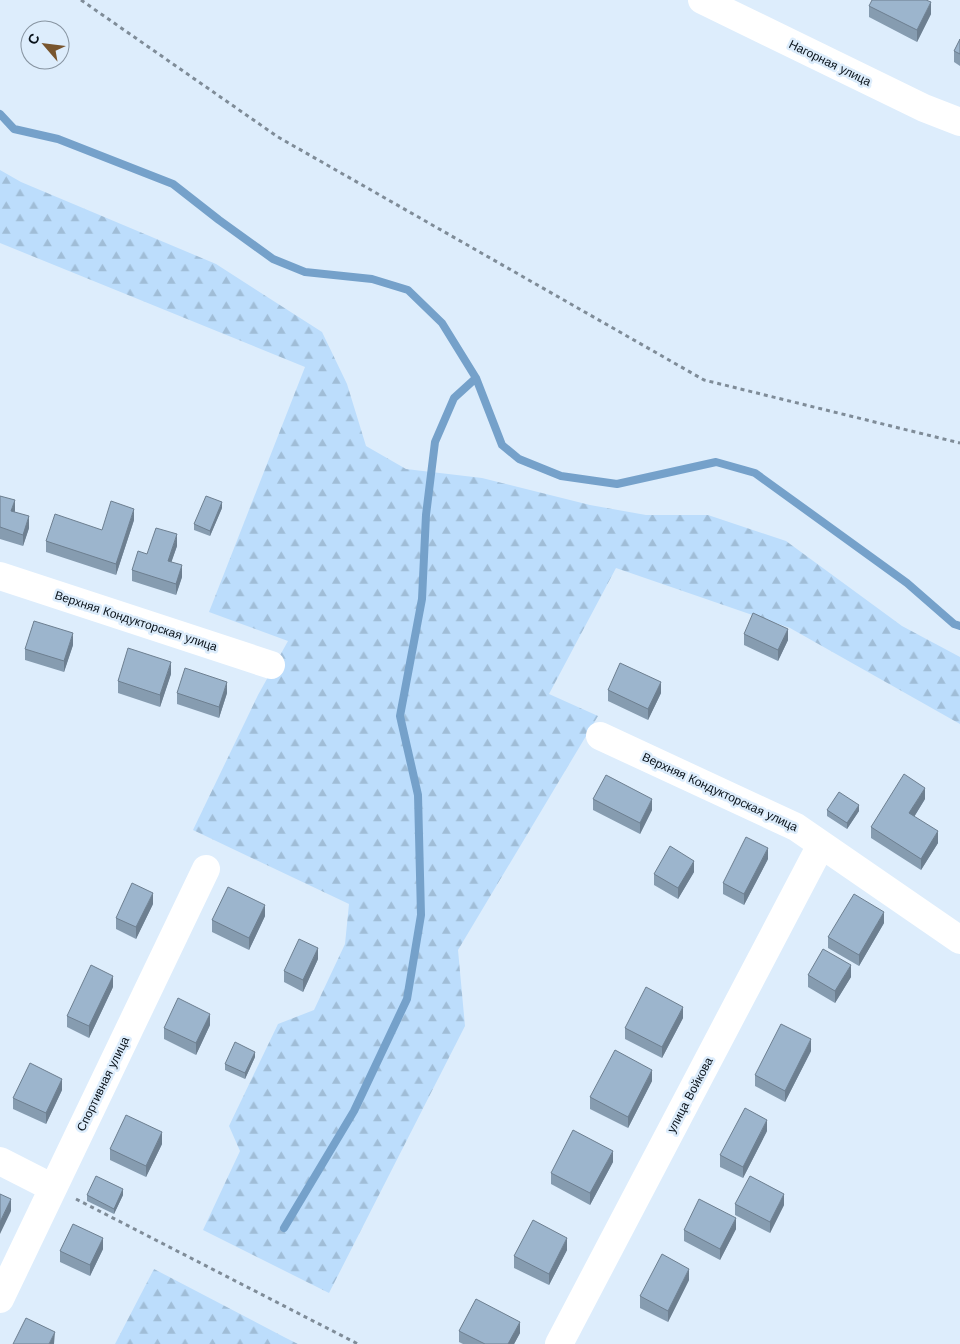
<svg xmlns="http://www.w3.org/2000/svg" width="960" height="1344" viewBox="0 0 960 1344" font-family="'Work Sans',sans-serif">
<defs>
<pattern id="forest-firs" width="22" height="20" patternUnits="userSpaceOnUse" patternTransform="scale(1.25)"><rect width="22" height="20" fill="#bcddfc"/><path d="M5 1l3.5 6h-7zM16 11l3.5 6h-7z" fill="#a0bdd7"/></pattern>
</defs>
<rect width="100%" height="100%" fill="#ddedfc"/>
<path fill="url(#forest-firs)" d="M0,170L21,182L216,264L322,332L347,384L366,446L406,469L482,478L590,505L646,515H708L786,541L902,626L960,657V724L790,628L616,568L549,694L598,716L458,950L465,1026L329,1293L203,1230L240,1151L229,1126L278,1024L314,1010L345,944L349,904L193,830L258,695L288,641L209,612L305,367L0,243Z
M154,1269L284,1337L298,1344H115Z"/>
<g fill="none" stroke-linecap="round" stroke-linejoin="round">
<path stroke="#75a1ca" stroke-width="8" d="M0,114L14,129L58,139L173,184L219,220L273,259L305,272L372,279L408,290L442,323L476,378L502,445L519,459L561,476L617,484L716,462L755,473L907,583L954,624L960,626
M284,1228L354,1111L407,999L421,915L418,795L400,716L422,599L426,515L435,442L454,398L476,378"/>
<path stroke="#7f8c98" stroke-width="3" stroke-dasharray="4 4" stroke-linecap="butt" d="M81,0L278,137L704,380L960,443
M76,1199L358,1344"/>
<path stroke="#fff" stroke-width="28" d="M702,0L924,108L960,122
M0,576L271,665
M600,736L796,827L960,940
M0,1161L53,1188
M0,1299L206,869
M559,1344L821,845"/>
</g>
<path fill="#869cb0" d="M869,6L931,14L917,42L869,17Z
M960,39V66L954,62V51Z
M0,496L29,528L23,546L0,539Z
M222,508L210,536L194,530V524Z
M134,520L116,575L46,552V541L102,530Z
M177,546L171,562L182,577L176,595L132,581V570L147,554Z
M744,634L788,640L778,661L744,645Z
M73,645L64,672L25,660V649Z
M171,674L160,707L118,693V681Z
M608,690L661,693L648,720L608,701Z
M177,693H227L219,718L177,704Z
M593,799L652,810L640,834L593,810Z
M925,799L914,817L938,843L921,870L871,838V827Z
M827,810L859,811L847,829L827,816Z
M768,859L744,905L723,894V883Z
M694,872L678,899L654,885V874Z
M153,904L136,939L116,929V918Z
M265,916L249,950L212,932V920Z
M884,923L859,966L828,948V937Z
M318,959L303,992L284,982V971Z
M808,975L851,977L835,1003L808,987Z
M113,987L89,1038L67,1027V1016Z
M683,1018L662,1058L625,1039V1028Z
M210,1025L196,1055L164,1039V1028Z
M811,1051L785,1102L755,1086V1075Z
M255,1057L245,1079L225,1070V1064Z
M652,1081L628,1128L590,1109V1097Z
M62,1090L46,1124L13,1109V1098Z
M767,1131L743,1178L720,1167V1155Z
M162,1144L146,1177L110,1160V1149Z
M613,1162L590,1205L551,1184V1173Z
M87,1195H123L114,1214L87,1201Z
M735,1204L784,1205L770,1233L735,1215Z
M736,1229L720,1260L684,1241V1230Z
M103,1249L90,1276L60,1262V1251Z
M567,1250L549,1285L514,1268V1256Z
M689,1280L668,1322L640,1308V1296Z
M459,1331L520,1333L514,1344H463L459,1342Z"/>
<path fill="#6d7f90" d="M931,2V14L917,42V30Z
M15,500V512L11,511Z
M222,502V508L210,536V531Z
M134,509V520L116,575V564Z
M29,516V528L23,546V535Z
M177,534V546L168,572V561Z
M182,565V577L176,595V584Z
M788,629V640L778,661V650Z
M73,633V645L64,672V661Z
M171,662V674L160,707V695Z
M227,682V693L219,718V707Z
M661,682V693L648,720V709Z
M925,788V799L909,825V813Z
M652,799V810L640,834V823Z
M859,805V811L847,829V823Z
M938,831V843L921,870V859Z
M768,848V859L744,905V894Z
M694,861V872L678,899V888Z
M153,893V904L136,939V927Z
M265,905V916L249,950V938Z
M884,912V923L859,966V955Z
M318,948V959L303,992V980Z
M851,965V977L835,1003V991Z
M113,976V987L89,1038V1026Z
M683,1007V1018L662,1058V1047Z
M210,1014V1025L196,1055V1043Z
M811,1039V1051L785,1102V1091Z
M255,1052V1057L245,1079V1073Z
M652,1070V1081L628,1128V1117Z
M62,1079V1090L46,1124V1113Z
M767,1120V1131L743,1178V1167Z
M162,1132V1144L146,1177V1166Z
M613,1151V1162L590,1205V1193Z
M123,1189V1195L114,1214V1209Z
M784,1194V1205L770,1233V1222Z
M11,1199V1211L0,1234V1222Z
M736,1218V1229L720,1260V1249Z
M103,1238V1249L90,1276V1265Z
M567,1238V1250L549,1285V1274Z
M689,1269V1280L668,1322V1311Z
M520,1322V1333L514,1344H508Z
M55,1332L54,1344H49Z"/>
<path fill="#9cb5cd" stroke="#6d7f90" d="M872,0H926L931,2L917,30L869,6Z
M960,39V54L954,51Z
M0,496L15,500L11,511L29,516L23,535L0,527Z
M206,496L222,502L210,531L194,524Z
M111,501L134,509L116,564L46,541L55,514L102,530Z
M156,528L177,534L168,561L182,565L176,584L132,570L138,551L147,554Z
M753,613L788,629L778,650L744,634Z
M34,621L73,633L64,661L25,649Z
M128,648L171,662L160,695L118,681Z
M620,663L661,682L648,709L608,690Z
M185,668L227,682L219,707L177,693Z
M904,774L925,788L909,813L938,831L921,859L871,827Z
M606,775L652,799L640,823L593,799Z
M839,792L859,805L847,823L827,810Z
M746,837L768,848L744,894L723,883Z
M670,846L694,861L678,888L654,874Z
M132,883L153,893L136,927L116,918Z
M228,887L265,905L249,938L212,920Z
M854,894L884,912L859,955L828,937Z
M299,939L318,948L303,980L284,971Z
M823,949L851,965L835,991L808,975Z
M91,965L113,976L89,1026L67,1016Z
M646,987L683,1007L662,1047L625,1028Z
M178,998L210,1014L196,1043L164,1028Z
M781,1024L811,1039L785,1091L755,1075Z
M235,1042L255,1052L245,1073L225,1064Z
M615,1050L652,1070L628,1117L590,1097Z
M30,1063L62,1079L46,1113L13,1098Z
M745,1108L767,1120L743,1167L720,1155Z
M126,1115L162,1132L146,1166L110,1149Z
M573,1130L613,1151L590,1193L551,1173Z
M96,1176L123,1189L114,1209L87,1195Z
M750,1176L784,1194L770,1222L735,1204Z
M0,1194L11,1199L0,1222Z
M699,1199L736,1218L720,1249L684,1230Z
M533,1220L567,1238L549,1274L514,1256Z
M73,1224L103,1238L90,1265L60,1251Z
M662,1254L689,1269L668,1311L640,1296Z
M476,1299L520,1322L508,1344H485L459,1331Z
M26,1318L55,1332L49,1344H13Z"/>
<g text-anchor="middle" stroke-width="5" stroke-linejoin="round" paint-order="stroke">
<g font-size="12" fill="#09121a" stroke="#ddedfc">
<text transform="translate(830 63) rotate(26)" y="4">Нагорная улица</text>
<text transform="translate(136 621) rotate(18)" y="4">Верхняя Кондукторская улица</text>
<text transform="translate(720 792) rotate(25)" y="4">Верхняя Кондукторская улица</text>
<text transform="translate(103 1084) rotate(-64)" y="4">Спортивная улица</text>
<text transform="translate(690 1095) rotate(-62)" y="4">улица Войкова</text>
</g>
</g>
<g transform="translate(45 45) rotate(298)"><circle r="24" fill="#ddedfc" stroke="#8895a2"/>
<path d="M0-4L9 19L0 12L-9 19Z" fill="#78552e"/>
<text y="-8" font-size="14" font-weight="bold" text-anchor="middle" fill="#09121a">С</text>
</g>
</svg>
